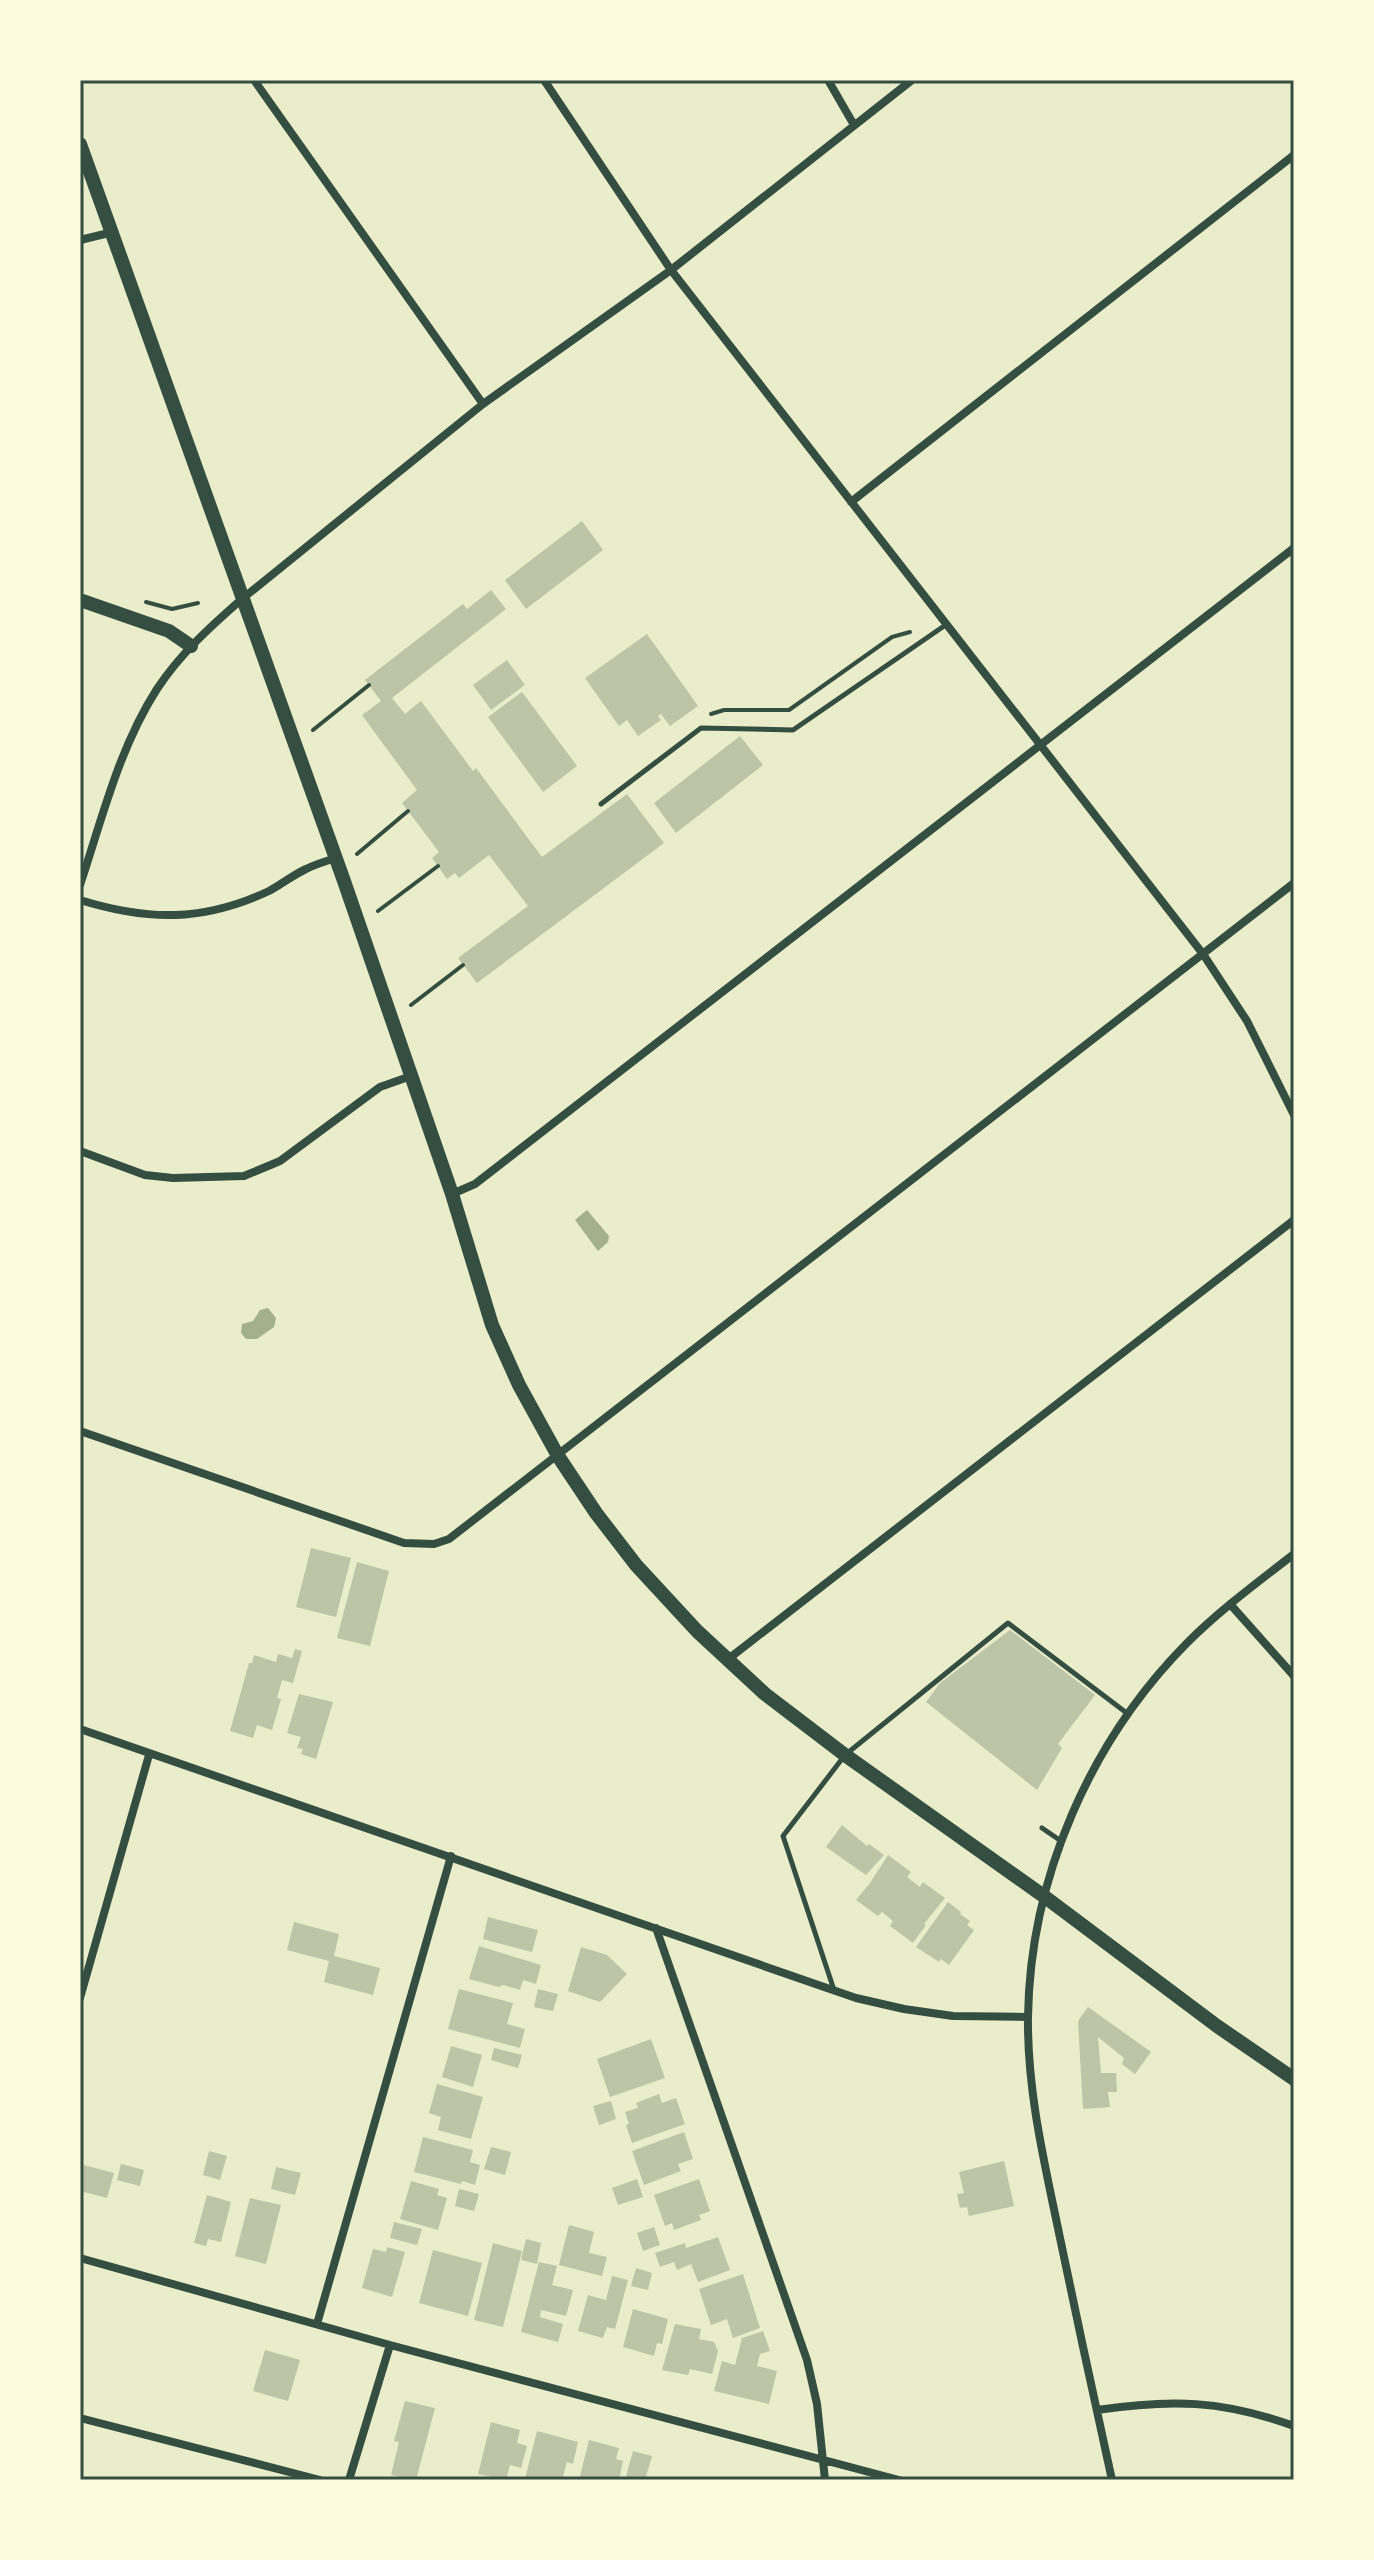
<svg xmlns="http://www.w3.org/2000/svg" width="1374" height="2560" viewBox="0 0 1374 2560" font-family="Quicksand,sans-serif">
<rect width="100%" height="100%" fill="#e9edc9"/>
<path fill="#a3b18a" d="M587,1210L609,1236L608,1242L598,1251L575,1220Z
M268,1308L276,1318L274,1327L257,1339H246L241,1333L242,1324L253,1321L260,1310Z"/>
<path fill="#bcc5a7" d="M582,521L603,550L526,609L505,580Z
M491,590L506,609L392,698L405,714L421,701L473,771L476,768L542,857L627,794L664,843L477,983L458,958L528,906L489,855L459,878L455,873L447,879L432,858L439,852L402,803L417,790L362,715L381,701L365,680L463,604L467,609Z
M647,634L698,706L670,726L661,714L658,716L661,720L638,736L627,720L619,726L585,678Z
M507,660L525,685L491,710L473,685Z
M522,692L577,766L543,792L488,717Z
M740,736L763,765L676,833L654,803Z
M311,1548L351,1558L336,1617L296,1607Z
M357,1562L389,1571L370,1646L337,1638Z
M1010,1630L1095,1695L1058,1744L1062,1748L1037,1790L926,1702L940,1683Z
M295,1649L302,1651L293,1683L282,1680L277,1698L281,1699L272,1730L257,1725L253,1738L230,1731L249,1663H252L254,1655L276,1662L278,1654L292,1658Z
M299,1694L333,1702L316,1759L301,1754L303,1749L297,1748L301,1737L287,1733Z
M842,1825L867,1846L869,1844L884,1855L866,1875L826,1847Z
M888,1855L911,1872L907,1877L920,1887L923,1882L945,1898L924,1924L926,1925L913,1943L890,1926L893,1921L882,1912L878,1916L856,1900L870,1883Z
M948,1902L961,1912L960,1914L970,1921L967,1925L974,1930L949,1965L941,1959L939,1962L916,1947Z
M488,1917L538,1930L532,1952L483,1939Z
M294,1922L339,1934L334,1956L380,1968L373,1995L324,1982L329,1961L287,1950Z
M479,1946L541,1965L536,1984L523,1980L520,1990L503,1985L499,1987L469,1979Z
M581,1947L607,1955L627,1974L600,2002L568,1991Z
M459,1989L513,2003L507,2024L525,2029L520,2048L448,2029Z
M538,1989L558,1994L553,2011L534,2007Z
M1088,2007L1151,2052L1135,2074L1122,2064L1124,2058L1098,2037L1101,2073H1116L1117,2092H1108L1110,2107L1083,2109L1078,2021Z
M651,2039L665,2078L610,2097L597,2059Z
M451,2046L482,2055L473,2087L442,2077Z
M494,2048L522,2055L518,2068L491,2060Z
M437,2084L483,2097L471,2139L438,2130L441,2117L429,2113Z
M659,2094L662,2103L676,2098L685,2124L632,2143L626,2125L629,2124L625,2112L638,2108L636,2103Z
M611,2101L616,2119L599,2125L593,2106Z
M684,2132L693,2159L678,2164L681,2171L644,2185L632,2151Z
M423,2137L473,2150L470,2162L480,2165L475,2185L462,2181L461,2184L414,2172Z
M491,2147L511,2152L505,2175L484,2169Z
M209,2151L227,2156L220,2180L203,2175Z
M1004,2161L1014,2206L969,2216L967,2207L960,2208L957,2194L964,2193L959,2172Z
M80,2164L114,2173L107,2198L80,2191Z
M121,2164L144,2170L140,2186L117,2180Z
M276,2167L301,2173L295,2195L271,2189Z
M637,2179L643,2197L618,2205L612,2188Z
M699,2179L710,2211L699,2215L701,2220L674,2230L672,2223L665,2226L654,2195Z
M411,2181L439,2189L437,2195L447,2198L438,2230L400,2219Z
M459,2189L479,2194L474,2211L455,2206Z
M207,2195L231,2202L221,2242L208,2239L206,2246L194,2243Z
M250,2198L281,2205L266,2264L235,2256Z
M394,2222L422,2229L417,2245L390,2238Z
M569,2225L594,2232L589,2253L607,2257L602,2276L559,2265Z
M654,2227L660,2245L643,2251L637,2233Z
M718,2237L730,2270L698,2282L691,2264L677,2270L674,2262L660,2267L655,2253L685,2243L686,2248Z
M526,2239L541,2243L537,2264L521,2260Z
M493,2243L522,2251L503,2327L474,2320Z
M387,2247L405,2252L392,2297L362,2288L373,2249L386,2252Z
M433,2250L482,2263L468,2316L419,2303Z
M539,2262L557,2266L552,2285L573,2290L566,2316L541,2310L540,2317L563,2324L558,2342L521,2332Z
M636,2268L652,2273L648,2290L631,2286Z
M743,2274L760,2328L733,2338L727,2319L711,2325L699,2289Z
M612,2276L628,2280L615,2329L607,2327L603,2338L578,2331L588,2295L606,2300Z
M633,2309L668,2319L662,2344L657,2343L654,2356L623,2347Z
M675,2324L701,2329L699,2339L714,2342L718,2351L712,2374L690,2369L688,2375L662,2370Z
M763,2331L770,2351L760,2354L757,2366L777,2371L769,2404L714,2391L722,2361L735,2365L742,2338Z
M265,2350L300,2360L288,2401L253,2391Z
M405,2401L435,2408L416,2480L391,2475L399,2442L394,2441Z
M491,2422L520,2430L517,2443L527,2446L521,2468L510,2465L506,2480L478,2474Z
M537,2431L578,2442L573,2464L567,2462L562,2480L553,2478L552,2480L525,2479Z
M589,2440L619,2448L616,2459L623,2461L619,2480H579Z
M633,2451L652,2456L645,2480H625Z"/>
<g fill="none" stroke-linecap="round" stroke-linejoin="round">
<path stroke="#344e41" stroke-width="4" d="M146,602L172,609L198,603
M711,714L724,710H789L892,637L910,632
M313,730L369,685
M357,854L408,811
M378,911L438,866
M411,1005L463,965"/>
<path stroke="#344e41" stroke-width="5" d="M601,804L701,728L793,730L947,624
M1042,1828L1061,1841
M834,1990L783,1836L845,1755L1008,1623L1128,1714"/>
<path stroke="#344e41" stroke-width="8" d="M254,80L483,404
M544,80L671,270L1203,954L1247,1021L1294,1115
M828,80L854,125
M80,240L113,232
M851,502L1294,155
M80,885C102,819 119,748 157,689C180,654 211,626 242,599L483,404L671,270L912,80
M80,900C148,921 203,922 269,891C282,884 293,875 306,869C316,864 326,861 336,858
M80,1151L145,1175L173,1178L244,1176L280,1161L380,1087L411,1076
M452,1194L475,1184L1294,548
M80,1431L404,1543L434,1544L449,1539L1294,883
M1230,1604L1294,1676
M727,1660L1294,1220
M80,1729L856,1998L904,2009L953,2016L1028,2017
M656,1928L807,2360L817,2404L825,2480
M80,1998L149,1755
M80,2258L390,2345L899,2480
M317,2324L451,1856
M1097,2410C1171,2399 1222,2400 1294,2426
M80,2418L320,2480
M349,2480L390,2345
M1112,2480C1094,2399 1077,2319 1060,2238C1045,2165 1027,2092 1028,2017C1030,1878 1090,1741 1187,1643C1220,1610 1258,1582 1294,1554"/>
<path stroke="#344e41" stroke-width="14" d="M80,144L344,881L452,1194L492,1325L519,1385L558,1456L596,1513L636,1565L697,1631L765,1694L845,1755L1045,1897L1217,2026L1294,2079
M80,600L169,631L191,646"/>
</g>
<rect width="1374" height="2560" fill="none" stroke="#fefae0" stroke-width="164"/>
<rect x="82" y="82" width="1210" height="2396" fill="none" stroke="#344e41" stroke-width="3"/>
</svg>
